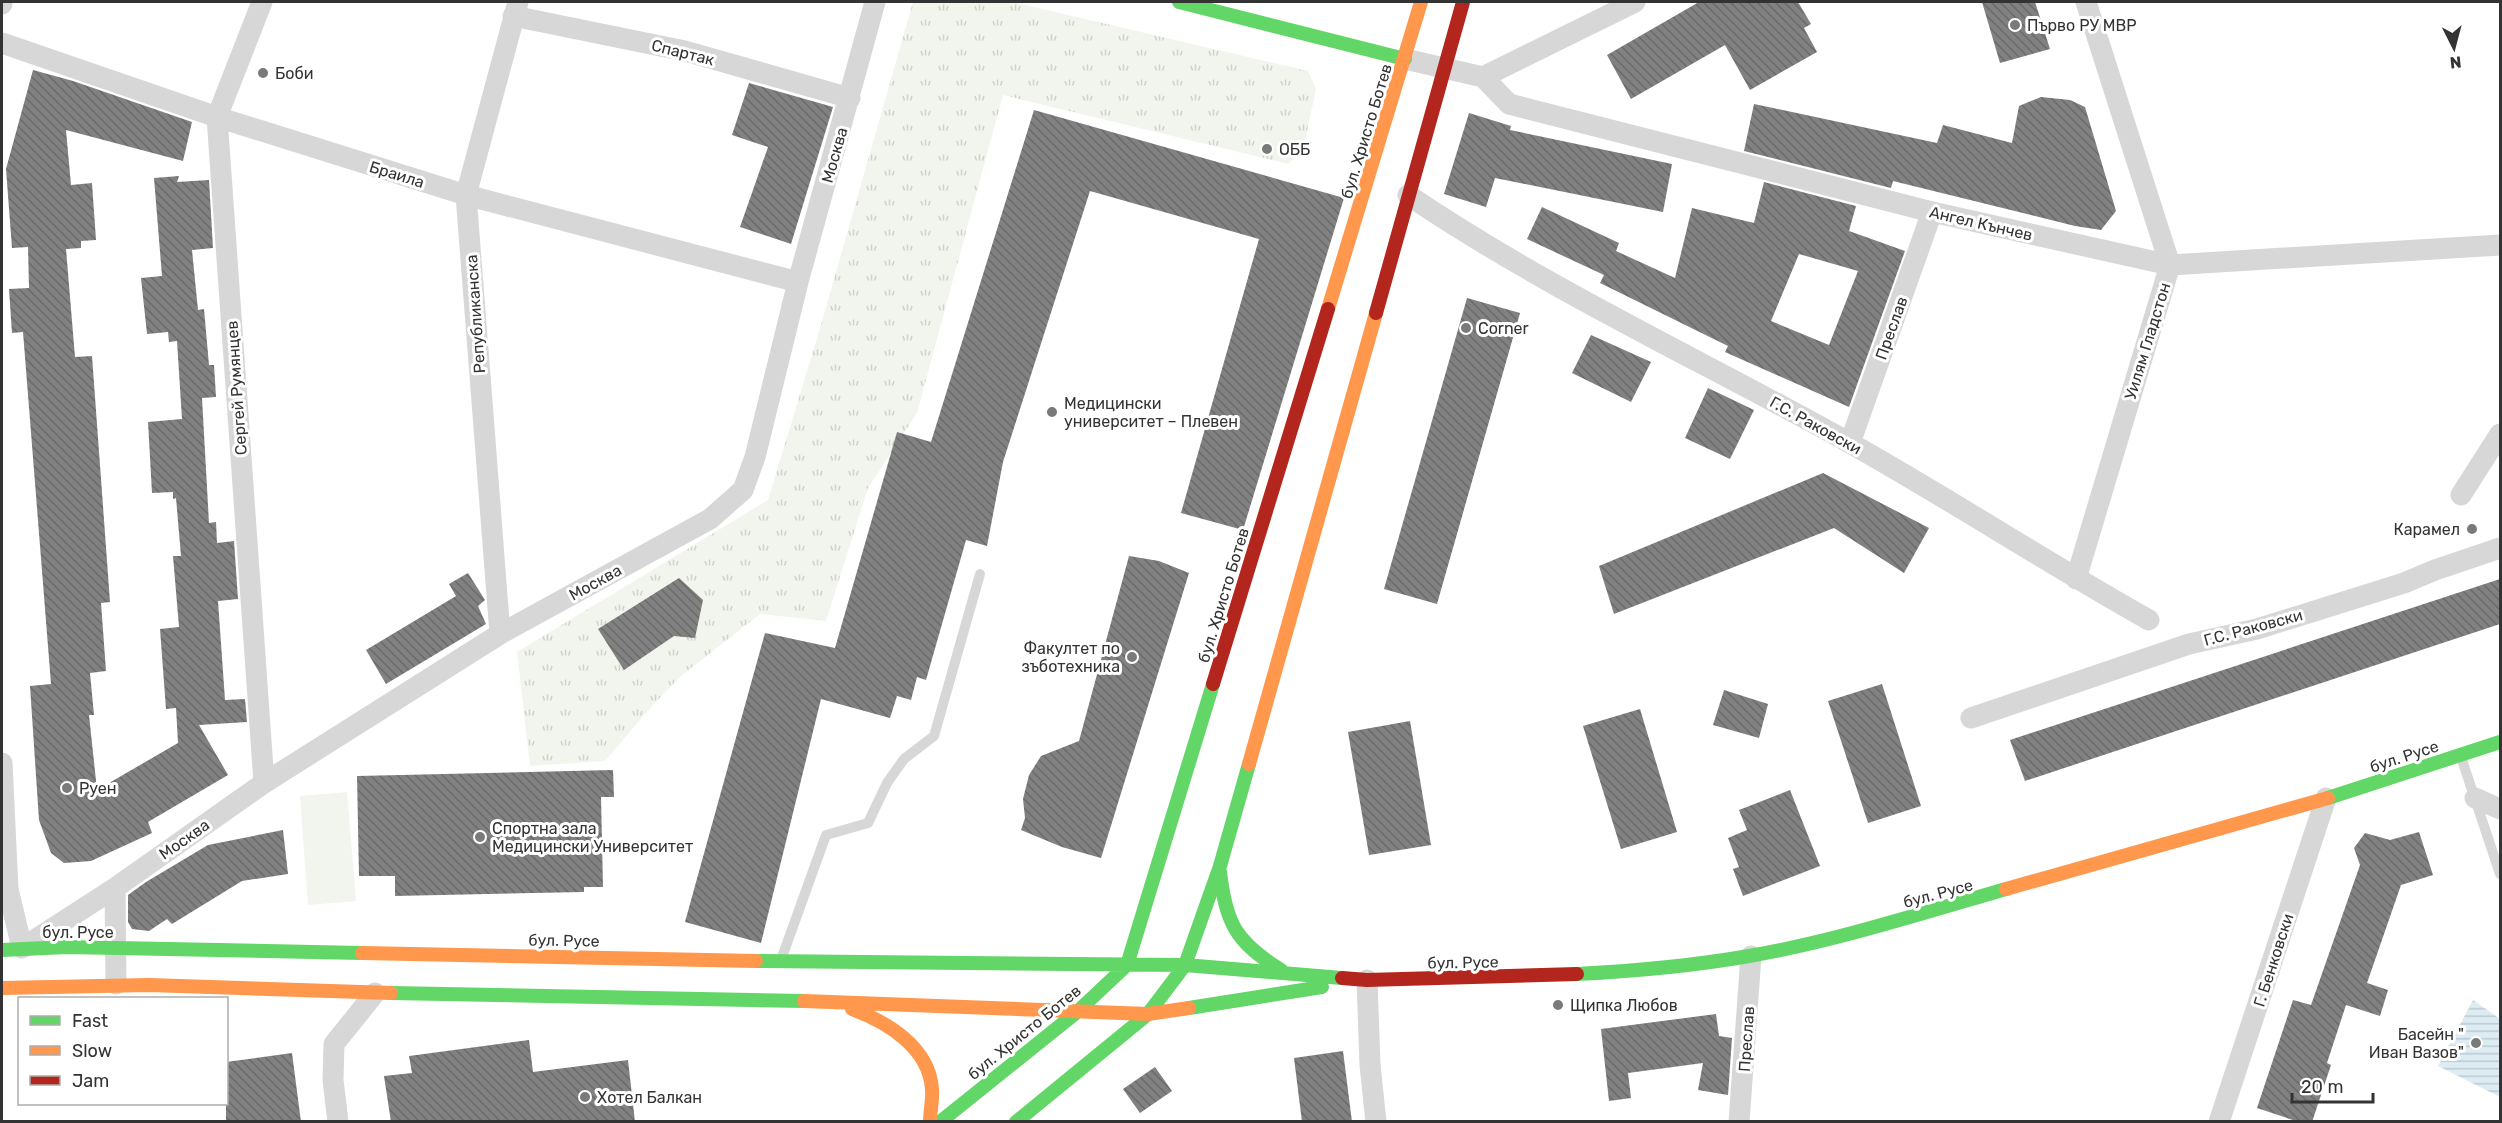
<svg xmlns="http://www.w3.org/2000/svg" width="2502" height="1123" viewBox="0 0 2502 1123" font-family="Rubik,sans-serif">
<defs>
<pattern id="park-tufts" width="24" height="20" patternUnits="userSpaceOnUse" patternTransform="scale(1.5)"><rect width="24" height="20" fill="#f1f5ed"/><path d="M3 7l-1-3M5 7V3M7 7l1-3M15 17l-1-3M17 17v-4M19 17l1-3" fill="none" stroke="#cfd2cc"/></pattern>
<pattern id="water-rules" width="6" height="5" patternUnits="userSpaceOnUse" patternTransform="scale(1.5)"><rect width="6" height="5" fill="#ddebf3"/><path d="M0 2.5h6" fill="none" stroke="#becad1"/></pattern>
<pattern id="building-back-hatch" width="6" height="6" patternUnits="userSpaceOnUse" patternTransform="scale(1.5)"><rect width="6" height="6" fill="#818181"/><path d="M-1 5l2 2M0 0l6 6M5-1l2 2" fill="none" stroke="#6a6a6a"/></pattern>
</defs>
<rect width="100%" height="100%" fill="#fff"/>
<path fill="url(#park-tufts)" d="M913,2H1012L1308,71L1316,89L1304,145L1289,164L1003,95L917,413L868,488L826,621L760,614L681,676L651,707L605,761L530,766L517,652L768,500L821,325Z"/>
<path fill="#f1f5ed" d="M347,792L356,901L308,905L300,796Z"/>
<path fill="url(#water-rules)" d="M2473,1000L2500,1019V1097L2438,1066Z"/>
<path fill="url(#building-back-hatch)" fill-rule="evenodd" d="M1699,2H1798L1811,24L1804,28L1817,52L1750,90L1725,45L1631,99L1607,55Z
M1982,2H2035L2050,49L2000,63Z
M33,70L73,81L192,122L183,161L66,130L71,185L92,183L96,240L81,241V248L66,249L75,357L92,356L110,602L101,603L106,671L90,673L94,715H89L97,790L178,743L176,708L166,709L160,629L179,627L173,556H181L176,498L173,499V492L152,493L148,422L182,419L177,341L169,342L168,332L147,334L141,278L162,276L154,178L179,176L177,182L209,180L213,248L192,250L198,310L204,309L209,365H214L216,397L202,398L209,523L216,522L217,543L234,541L238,599L218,601L225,700L245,699L247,722L199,725L228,775L148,822L152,833L91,861L64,863L51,853L39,820L30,686L51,684L23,332L12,333L9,289L29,288L28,247L12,248L6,169Z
M749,83L833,107L791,244L740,227L768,147L732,135Z
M2041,97L2070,100L2085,107L2116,211L2101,230L2075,226L1893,181L1891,188L1744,151L1754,104L1937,143L1943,125L2012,143L2019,106Z
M1034,110L1344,198L1243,530L1181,513L1259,239L1090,191L1003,462L987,546L966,540L926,680L917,677L911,700L897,696L890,718L821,699L761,943L685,922L765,633L835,648L897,432L931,442Z
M1469,113L1511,126L1510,130L1672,164L1663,212L1495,178L1486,207L1444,194Z
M1764,182L1856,206L1849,231L1905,251L1849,407L1725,352L1728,346L1600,283L1604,275L1527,239L1542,207L1619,243L1616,251L1675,278L1692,208L1754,223ZM1799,254L1858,271L1829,345L1771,321Z
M1467,298L1520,313L1437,604L1384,589Z
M1591,335L1651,362L1631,402L1572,373Z
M1708,388L1754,410L1730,459L1685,438Z
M1823,473L1929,528L1904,573L1834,528L1614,614L1599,566Z
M1129,556L1159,561L1189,573L1101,858L1062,847L1021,830L1025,818L1023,799L1029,775L1041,756L1079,741Z
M468,573L485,600L478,606L486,624L386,684L366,650L456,596L449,584Z
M679,578L703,600L695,638L674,636L624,670L598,629Z
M2500,579V624L2025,781L2010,740Z
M1882,684L1921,806L1868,823L1828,701Z
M1724,690L1768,704L1759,738L1713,725Z
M1640,709L1677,832L1621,849L1583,726Z
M1410,721L1431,845L1369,855L1348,732Z
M613,770L614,797H601L603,887H584V892L395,896V876H359L357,776Z
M1790,790L1820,866L1743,896L1733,869L1739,867L1728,838L1747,830L1739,810Z
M283,830L288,874L242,881L172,924L167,919L149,931L132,929L128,922V895L146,882L208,845Z
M2419,832L2433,875L2401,885L2367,983L2388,990L2380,1016L2346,1005L2327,1063L2331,1065L2312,1122H2299L2257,1108L2293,1000L2311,1005L2360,865L2354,848L2365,833L2390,840Z
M1716,1014L1719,1036L1732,1038L1728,1095L1698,1090L1703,1063L1628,1073L1631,1098L1609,1101L1601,1029Z
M529,1040L533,1072L628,1060L635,1122H391L384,1076L412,1073L409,1056Z
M1343,1051L1352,1122H1302L1294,1058Z
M292,1053L301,1122H226V1062Z
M1155,1067L1172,1091L1140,1113L1123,1089Z"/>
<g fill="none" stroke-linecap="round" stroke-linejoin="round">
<path stroke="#d7d7d7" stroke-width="10" d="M2461,757L2500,874
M782,957L826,835L868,823L887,783L904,759L934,736L980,574"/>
<path stroke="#d7d7d7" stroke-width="21" d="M262,2L217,117L264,783
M2,4V2
M513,16L685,51L850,98
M2,43L217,117L466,195L798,282
M1405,59L1483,77L1635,2
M1483,77L1509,104L1932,212L2170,265L2500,245
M1408,195C1547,289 1701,360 1848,442C1950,499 2047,563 2149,620
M1850,443L1932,212
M2461,495L2500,434
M2076,579L2170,265L2086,2
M500,634L466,195L518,2
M1971,718L2189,644L2257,629L2404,583L2435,570L2500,548
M2,763L8,889L22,948L115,888L264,783L500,634L710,519L743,490L755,457L798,282L875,2
M2475,798L2500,809
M115,888L116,984
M1367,980L1370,1065L1376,1122
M338,1122L333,1080L334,1044L375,993
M1739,1122L1751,956
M2219,1122L2326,798"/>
<path stroke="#63d668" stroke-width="14" d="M1179,2L1405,59
M2328,798L2500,742
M1220,872C1226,924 1236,942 1281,970
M2,950L67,947L362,953
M756,961L1185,965L1342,978
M1577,974C1635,971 1692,966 1749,956C1836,941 1922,913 2006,889
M391,993L804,1001
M1189,1008L1322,987
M940,1122L1077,1012L1127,965L1213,684
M1016,1122L1148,1014L1185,965L1220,866L1249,764"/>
<path stroke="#ff974d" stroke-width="14" d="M1328,309L1421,2
M1249,764L1376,313
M2006,889L2328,798
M362,953L756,961
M2,988L149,985L391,993
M804,1001L1148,1014L1189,1008
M852,1009C887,1022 929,1047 932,1089C933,1100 930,1111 930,1122"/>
<path stroke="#b3261e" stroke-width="14" d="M1376,313L1463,2
M1213,684L1328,309
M1342,978L1367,980L1577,974"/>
</g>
<g fill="#7a7a7a" stroke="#fff" stroke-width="2">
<circle cx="2015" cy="25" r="6"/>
<circle cx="263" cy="73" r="6"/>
<circle cx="1267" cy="149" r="6"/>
<circle cx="1466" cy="328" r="6"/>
<circle cx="1052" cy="412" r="6"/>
<circle cx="2472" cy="529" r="6"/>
<circle cx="1132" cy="657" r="6"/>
<circle cx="67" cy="788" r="6"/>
<circle cx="480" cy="837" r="6"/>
<circle cx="1558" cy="1005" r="6"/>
<circle cx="2476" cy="1043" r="6"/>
<circle cx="585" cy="1097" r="6"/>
</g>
<g text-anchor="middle" stroke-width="6" stroke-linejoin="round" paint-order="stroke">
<g font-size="16" fill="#333" stroke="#fff" text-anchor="start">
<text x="2027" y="31">Първо РУ МВР</text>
<text x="275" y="79">Боби</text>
<text x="1279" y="155">ОББ</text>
<text x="1478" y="334">Corner</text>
<text x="1064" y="409">Медицински<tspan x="1064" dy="18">университет – Плевен</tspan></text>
<text x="2460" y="535" text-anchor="end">Карамел</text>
<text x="1120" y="654" text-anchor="end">Факултет по<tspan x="1120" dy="18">зъботехника</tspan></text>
<text x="79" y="794">Руен</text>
<text x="492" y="834">Спортна зала<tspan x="492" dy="18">Медицински Университет</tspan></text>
<text x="1570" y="1011">Щипка Любов</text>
<text x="2464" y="1040" text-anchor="end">Басейн "<tspan x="2464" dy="18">Иван Вазов"</tspan></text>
<text x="597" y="1103">Хотел Балкан</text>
</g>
<g font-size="16" fill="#333" stroke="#fff">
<text transform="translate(683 52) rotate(14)" y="6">Спартак</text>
<text transform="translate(1366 131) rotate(-73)" y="6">бул. Христо Ботев</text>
<text transform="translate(834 155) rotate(-74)" y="6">Москва</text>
<text transform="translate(397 174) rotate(17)" y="6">Браила</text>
<text transform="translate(1981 223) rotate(13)" y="6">Ангел Кънчев</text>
<text transform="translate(475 314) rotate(-94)" y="6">Републиканска</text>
<text transform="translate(1891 328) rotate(-70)" y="6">Преслав</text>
<text transform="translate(2147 341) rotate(-73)" y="6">Уилям Гладстон</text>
<text transform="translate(236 388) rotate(-94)" y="6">Сергей Румянцев</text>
<text transform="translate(1816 425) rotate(29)" y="6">Г.С. Раковски</text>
<text transform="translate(595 582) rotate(-29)" y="6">Москва</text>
<text transform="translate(1223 595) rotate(-73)" y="6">бул. Христо Ботев</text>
<text transform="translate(2253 627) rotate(-15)" y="6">Г.С. Раковски</text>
<text transform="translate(2404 756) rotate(-18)" y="6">бул. Русе</text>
<text transform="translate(184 839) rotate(-35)" y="6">Москва</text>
<text transform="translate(1938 893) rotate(-15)" y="6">бул. Русе</text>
<text x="78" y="938">бул. Русе</text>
<text transform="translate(564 940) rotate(1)" y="6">бул. Русе</text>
<text transform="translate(2273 960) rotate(-72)" y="6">Г. Бенковски</text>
<text transform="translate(1463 962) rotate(-1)" y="6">бул. Русе</text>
<text transform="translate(1024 1032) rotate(-39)" y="6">бул. Христо Ботев</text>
<text transform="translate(1746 1039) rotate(-86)" y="6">Преслав</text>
</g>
</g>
<rect width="2502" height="1123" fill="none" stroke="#333333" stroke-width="6"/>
<rect x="18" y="997" width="210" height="108" fill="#ffffff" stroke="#adadad" stroke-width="1.5"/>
<rect x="30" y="1016" width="30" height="9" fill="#63d668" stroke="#adadad" stroke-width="1.5"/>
<text x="72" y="1027" font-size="18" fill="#333333">Fast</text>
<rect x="30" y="1046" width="30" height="9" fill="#ff974d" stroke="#adadad" stroke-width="1.5"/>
<text x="72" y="1057" font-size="18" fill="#333333">Slow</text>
<rect x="30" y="1076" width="30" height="9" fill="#b3261e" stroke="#adadad" stroke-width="1.5"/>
<text x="72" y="1087" font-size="18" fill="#333333">Jam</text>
<g transform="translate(2454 48) rotate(174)" stroke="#ffffff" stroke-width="4.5" paint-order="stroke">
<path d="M0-4.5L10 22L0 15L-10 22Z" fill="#333333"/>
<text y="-9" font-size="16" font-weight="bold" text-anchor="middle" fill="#333333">N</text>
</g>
<path d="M2292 1093v9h81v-9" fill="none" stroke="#333333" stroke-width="3"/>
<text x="2301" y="1093" font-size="18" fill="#333333" stroke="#ffffff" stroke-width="4.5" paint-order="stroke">20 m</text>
</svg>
